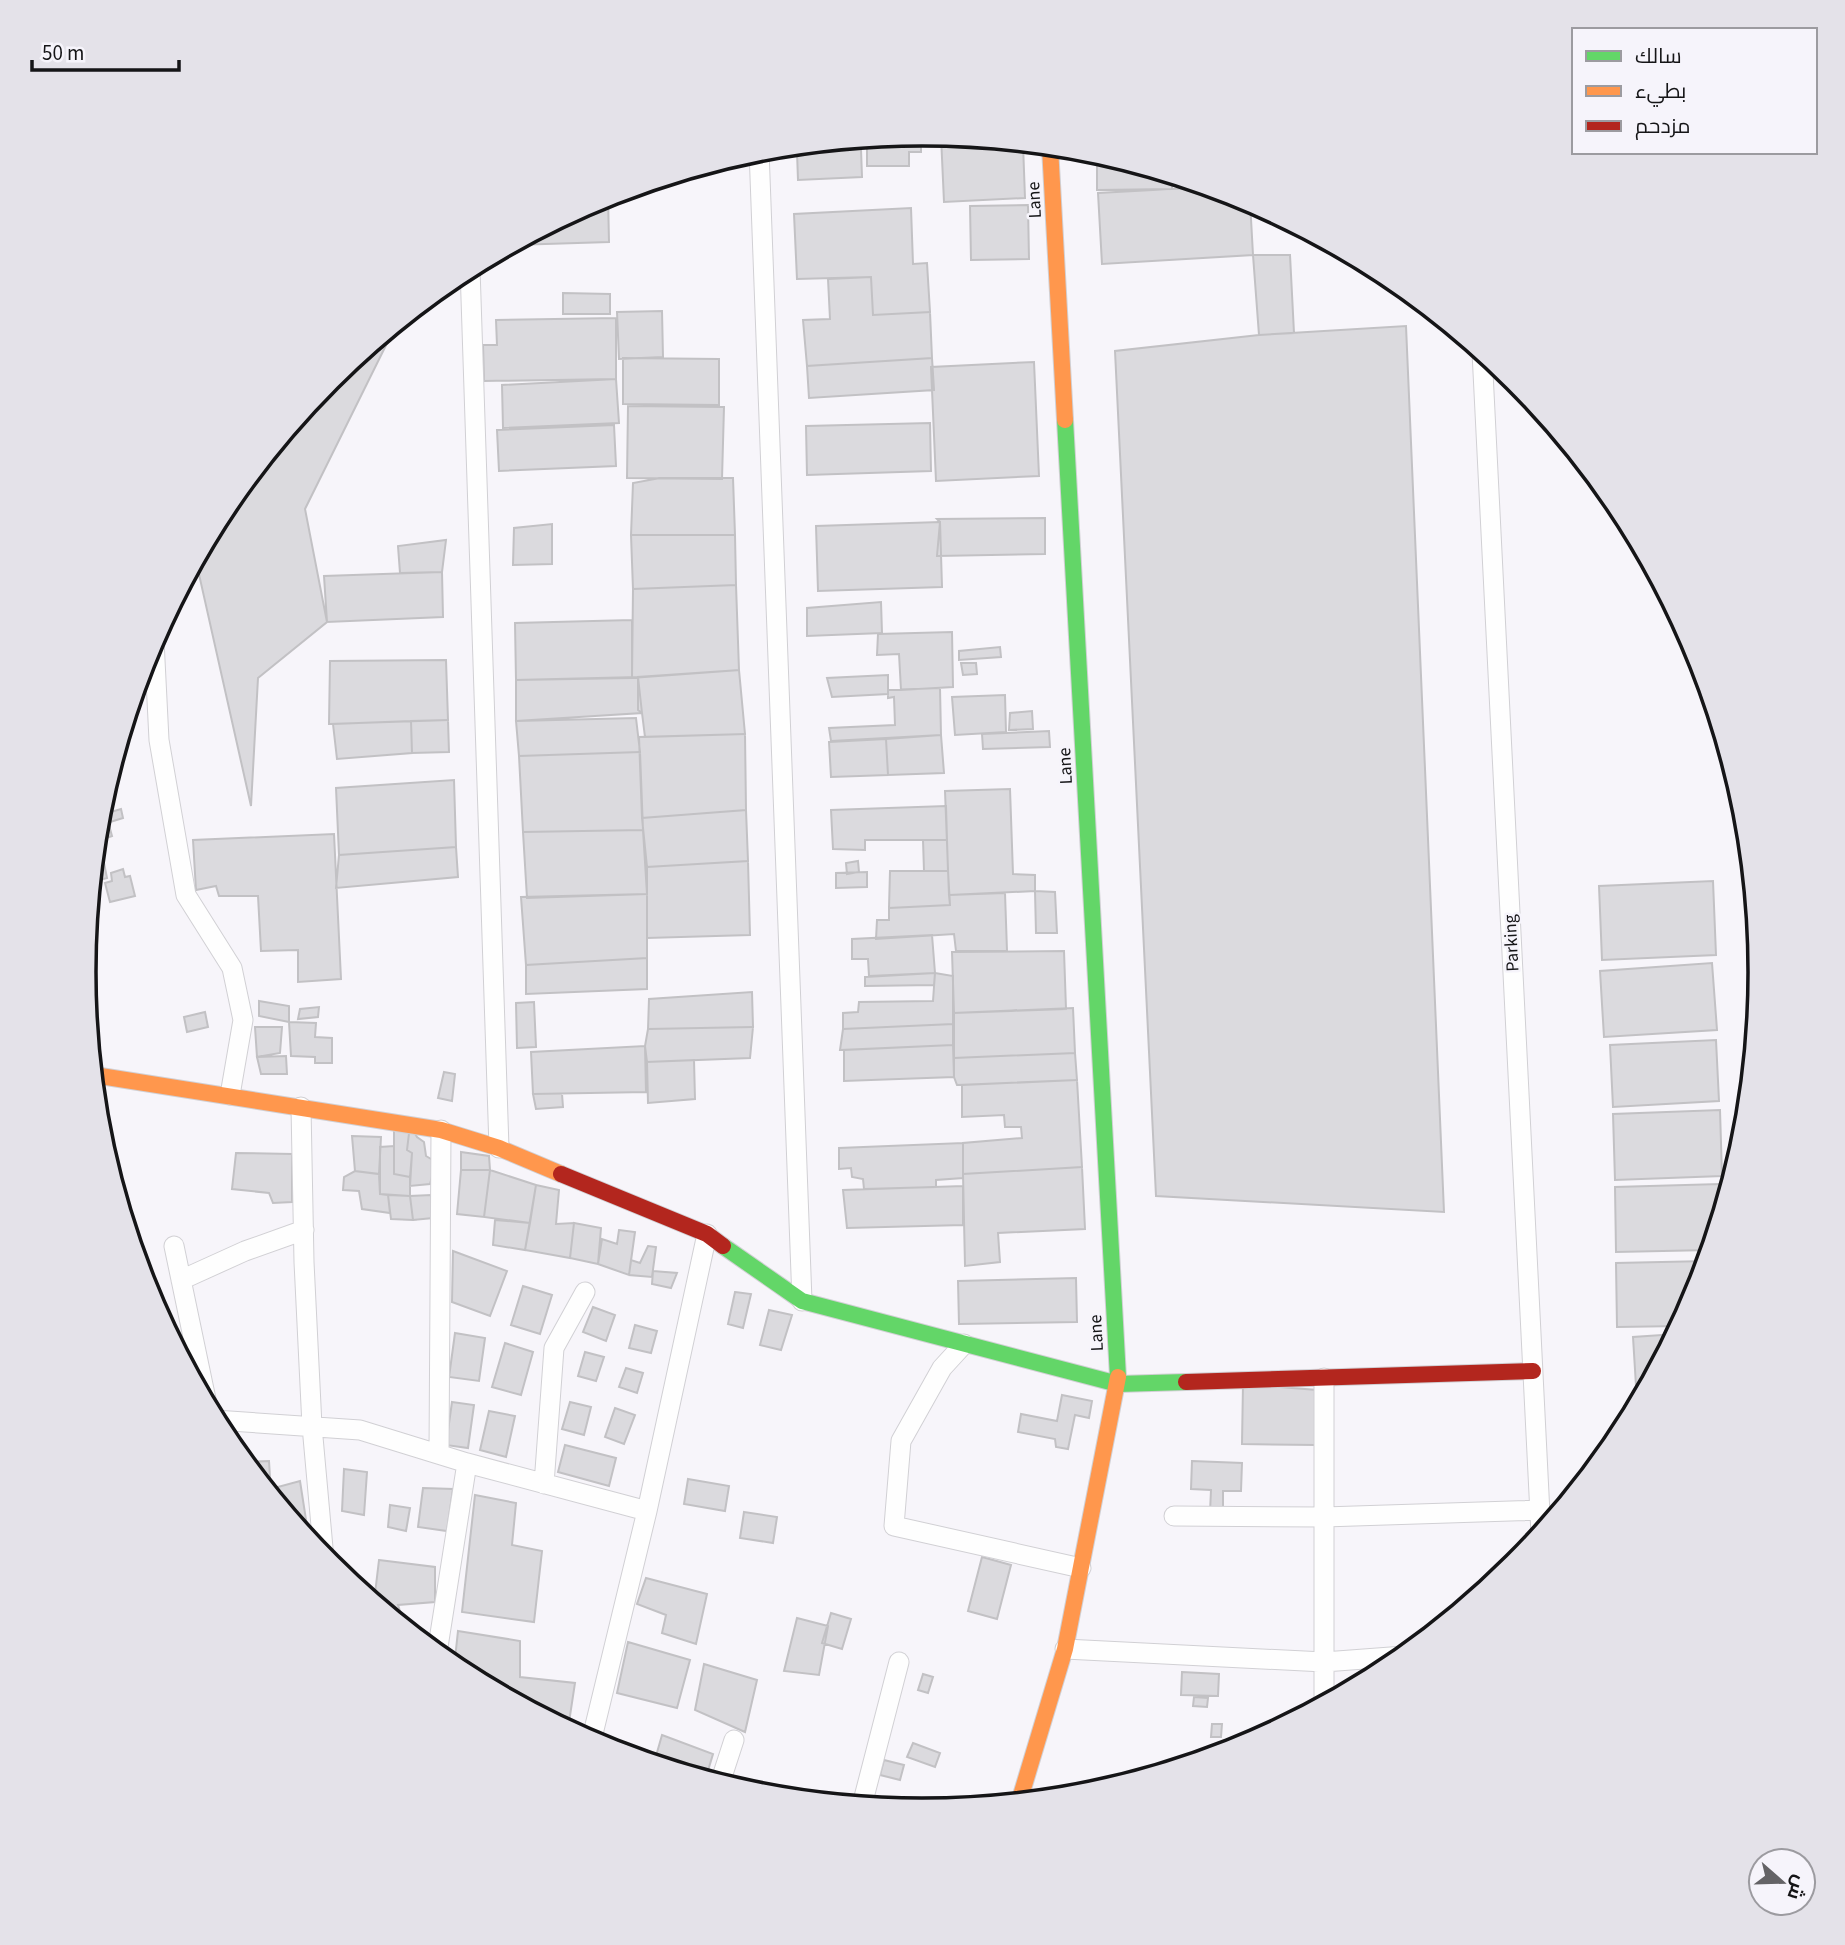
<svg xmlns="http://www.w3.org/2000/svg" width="1845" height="1945" viewBox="0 0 1845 1945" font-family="'Source Sans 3',Cairo,sans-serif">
<rect width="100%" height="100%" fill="#f7f5fa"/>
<path fill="#dbdade" stroke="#c2c1c4" stroke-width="2" d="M921,134V152H909V166H867V139Z
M941,136L1023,144L1025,198L944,202Z
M861,149L862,177L798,180L797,152Z
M1097,153L1172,176V189L1097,190Z
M1208,187L1250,201L1253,255L1102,264L1098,193Z
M608,196L609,242L513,245L602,198Z
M1028,205L1029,259L971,260L970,206Z
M911,208L913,264L927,263L930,312L873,315L871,277L797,279L794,214Z
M1253,255H1290L1294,333L1259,335Z
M871,277L873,315L930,312L932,358L807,366L803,320L830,319L828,279Z
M563,293L610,294V314H563Z
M662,311L663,357L619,359L617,312Z
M616,318V379L484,381L483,345H497L496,320Z
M396,325L305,509L327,622L258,678L251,806L196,561L226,506L330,379Z
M1406,326L1444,1212L1156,1196L1115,351L1259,335Z
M623,358L719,359V405L623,404Z
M932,358L934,390L809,398L807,366Z
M1034,362L1039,476L936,481L931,367Z
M616,379L619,423L503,428L502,385Z
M628,406L724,407L722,479L627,478Z
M930,423L931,471L807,475L806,426Z
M614,425L616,466L499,471L497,430Z
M660,478H733L735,535H631L633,483Z
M1045,518V554L937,556L940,522L937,519Z
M940,522L942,587L818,591L816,526Z
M552,524V564L513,565L514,528Z
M631,535H735L736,585L633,589Z
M446,540L442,572L400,573L398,546Z
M442,572L443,617L327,622L324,576Z
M736,585L739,670L632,678L633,589Z
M881,602L882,633L807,636V608Z
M632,620V678L516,680L515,623Z
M952,632L953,687L901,690L899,654L877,655L878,634Z
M1000,647L1001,657L959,660V651Z
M446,660L448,720L329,724L330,661Z
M961,663H976L977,674L963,675Z
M739,670L745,734L645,737L642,713L638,710V677Z
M888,675V694L832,697L827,678Z
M638,677L642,713L516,721V680Z
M940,688L941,735L831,741L829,728L895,725L894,697L888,698V690Z
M1005,695L1006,732L955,735L952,697Z
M1032,711L1033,729L1009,730L1010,713Z
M636,718L640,752L519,756L516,721Z
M448,720L449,752L412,753L411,721Z
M411,721L412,753L337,759L333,724Z
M1049,731L1050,747L983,749L982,734Z
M745,734L746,810L642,818L639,737Z
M941,735L944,773L888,775L886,739Z
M886,739L888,775L831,777L829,742Z
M640,752L643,830L523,832L519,756Z
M454,780L456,847L339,855L336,788Z
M1010,789L1013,874L1035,875V891L949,895L945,791Z
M946,806L947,840H865V850L833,849L831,810Z
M121,809L123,818L107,823L104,814Z
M746,810L748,861L647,867L642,818Z
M109,825L112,836L97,841L98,828Z
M643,830L647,894L527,898L523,832Z
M334,834L341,979L298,982V950L261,951L258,896H219L216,886L196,890L193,840Z
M923,840H947L948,871H924Z
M456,847L458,877L336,888L339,855Z
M748,861L750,935L647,938V867Z
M858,861L859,872L847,874L846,863Z
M104,863L107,878L96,881L95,866Z
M123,869L125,877L130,876L135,896L110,902L105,883L112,881L111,873Z
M890,871H948L950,905L889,908Z
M867,872V887L836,888V873Z
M1713,881L1716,955L1602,960L1599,886Z
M1035,891L1055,892L1057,933H1036Z
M1005,893L1007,951H956L954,934L876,939L877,920H889V908L950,905L949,895Z
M647,894V958L526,965L521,897Z
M932,935L935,973L869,976L868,959H852V939Z
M1064,951L1066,1009L954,1013L952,952Z
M647,958V989L526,994V965Z
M1712,963L1717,1030L1604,1037L1600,971Z
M935,973L934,985L865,986V977Z
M935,973L953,976V1024L843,1029V1013L858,1012L859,1002L933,1001Z
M752,992L753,1027L648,1029L649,999Z
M259,1001L289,1006V1022L259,1016Z
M534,1002L536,1047L517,1048L516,1003Z
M319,1007L318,1017L298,1019L300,1009Z
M1073,1008L1075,1053L954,1058V1013Z
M205,1012L208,1027L187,1032L184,1017Z
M289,1022L316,1023L315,1037L332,1038V1063H315V1057L291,1056Z
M953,1024V1045L840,1050L843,1029Z
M255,1027H282L280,1053L257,1057Z
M753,1027L750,1058L647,1062L645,1046L648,1029Z
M1716,1040L1719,1101L1613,1107L1610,1045Z
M953,1045L954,1077L844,1081V1050Z
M645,1046L646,1092L533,1094L531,1052Z
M1075,1053L1077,1080L957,1085L954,1077V1058Z
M286,1056L287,1074H261L257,1057Z
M694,1060L695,1099L648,1103L647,1062Z
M444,1072L455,1074L452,1101L438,1098Z
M1077,1080L1082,1167L963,1174V1143L1022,1138L1021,1127H1005L1004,1115L962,1117V1085Z
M533,1094H562L563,1107L536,1109Z
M1720,1110L1722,1176L1615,1180L1613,1114Z
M394,1122L410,1125L407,1150L412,1153L410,1177L394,1174Z
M410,1125L417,1137L424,1142L426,1156L436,1162L430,1184L410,1186L412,1153L407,1150Z
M352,1136L381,1137L379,1174L355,1171Z
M963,1143V1178L936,1180V1187L864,1189L863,1179L852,1177L851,1168L839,1169V1148Z
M394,1146V1174L410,1177V1196L380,1194V1147Z
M461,1152L489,1156L490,1170H461Z
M236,1153L292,1154V1202L273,1203L269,1193L232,1189Z
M1082,1167L1085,1229L998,1233L1000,1262L965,1266L963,1174Z
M461,1170H490L484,1217L457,1214Z
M490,1170L536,1185L530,1223L484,1217Z
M355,1171L379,1174L380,1194L388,1195L390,1213L362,1209L359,1191L343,1190L344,1177Z
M1720,1184V1218L1710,1250L1616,1252L1615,1187Z
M536,1185L559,1190L556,1224L574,1223L570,1258L525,1250Z
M963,1186V1225L847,1228L843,1190Z
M388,1195L410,1196L413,1220L391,1219Z
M431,1195L433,1218L413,1220L410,1196Z
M495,1220L530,1223L525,1250L493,1245Z
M495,1220L530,1223L525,1250L493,1245Z
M574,1223L601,1228L598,1264L570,1258Z
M619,1230L635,1232L629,1275L598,1264L602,1239L617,1244Z
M648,1246L656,1247L652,1277L629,1275L631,1260L640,1263Z
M453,1251L507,1271L490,1316L452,1302Z
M1707,1261L1697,1294L1680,1326L1617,1327L1616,1263Z
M653,1271L677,1273L671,1288L652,1284Z
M1076,1278L1077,1322L959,1324L958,1281Z
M523,1286L552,1295L540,1334L511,1325Z
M735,1292L751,1294L743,1328L728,1324Z
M593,1307L615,1315L606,1341L583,1332Z
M769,1310L792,1315L781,1350L760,1345Z
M635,1325L657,1331L651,1353L629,1348Z
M455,1333L485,1338L479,1381L449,1377Z
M1676,1334L1639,1402H1637L1633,1337Z
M505,1343L533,1352L521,1395L492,1387Z
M585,1352L604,1357L596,1381L578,1376Z
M626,1368L643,1373L637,1393L619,1387Z
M1243,1384L1317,1390L1316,1445L1242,1444Z
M1062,1395L1092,1401L1089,1418L1075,1415L1068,1449L1056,1447L1055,1439L1018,1432L1021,1414L1057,1421Z
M452,1402L474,1405L468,1448L446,1445Z
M570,1402L591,1407L584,1435L562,1429Z
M1637,1405L1625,1428L1624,1406Z
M615,1408L635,1415L624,1444L605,1437Z
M489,1411L515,1416L506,1457L480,1450Z
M565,1445L616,1458L609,1486L558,1472Z
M269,1461L271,1494L245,1462Z
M1192,1461L1242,1463L1241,1491H1223V1513L1210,1512L1211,1490L1191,1489Z
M344,1469L367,1472L364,1515L342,1511Z
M688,1479L729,1486L725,1511L684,1504Z
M300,1481L309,1539L273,1497L274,1488Z
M423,1488L453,1489L447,1531L418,1527Z
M475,1495L516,1503L512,1545L542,1551L534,1622L462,1612Z
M390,1505L410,1508L406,1531L388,1527Z
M744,1512L777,1517L773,1543L740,1538Z
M982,1557L1011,1565L997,1619L968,1611Z
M379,1560L435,1567V1602L398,1605L402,1617L391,1616L374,1602Z
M646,1578L707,1594L696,1644L662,1633L666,1615L637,1604Z
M831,1613L851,1619L842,1649L822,1643Z
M797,1618L828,1626L819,1675L784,1671Z
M458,1631L520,1641V1677L575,1683L568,1729L454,1668Z
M628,1642L690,1660L677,1708L617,1693Z
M704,1664L757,1680L745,1732L695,1710Z
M1182,1672L1219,1674L1218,1696L1181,1695Z
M923,1674L933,1677L928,1693L918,1690Z
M1194,1697L1208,1698L1207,1707L1193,1706Z
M1212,1724H1222L1221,1737H1211Z
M662,1735L713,1754L707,1774L656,1756Z
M913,1743L940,1753L935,1767L907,1757Z
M884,1760L904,1765L900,1780L880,1775Z
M1128,1777V1782L1076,1796L1075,1790L1087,1788V1783Z"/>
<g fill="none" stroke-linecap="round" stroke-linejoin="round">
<g stroke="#d1d0d4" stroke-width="21">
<path id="street" d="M759,150L802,1301
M470,268L499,1148
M1482,352L1541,1534
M154,640L159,740L186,895L232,968L243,1020L230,1095
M301,1107L304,1262L312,1426L324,1559
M174,1246L207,1404
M181,1280L245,1251L304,1230
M964,1344L942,1368L901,1441L894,1526L1081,1568
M215,1420L360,1430L467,1463L647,1511
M439,1454L441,1130
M544,1484L554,1348L585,1292
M1174,1516L1324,1517L1540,1510
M1065,1649L1324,1662L1404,1656
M437,1653L467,1463
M1324,1704V1378
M591,1742L647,1511L707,1234
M720,1783L734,1740
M862,1805L899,1662"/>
</g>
<g stroke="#d1d0d4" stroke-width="18">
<path id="fast" d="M1065,420L1118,1377
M723,1246L802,1301L1118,1384L1186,1382"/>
</g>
<g stroke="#d1d0d4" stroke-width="18">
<path id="slow" d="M1050,147L1065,420
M94,1075L441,1130L499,1148L561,1174
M1019,1802L1065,1649L1118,1377"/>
</g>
<g stroke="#d1d0d4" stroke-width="18">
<path id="jam" d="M561,1174L707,1234L723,1246
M1186,1382L1533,1371"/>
</g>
<use href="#street" stroke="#fefefe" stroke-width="19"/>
<use href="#fast" stroke="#63d668" stroke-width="16"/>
<use href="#slow" stroke="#ff974d" stroke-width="16"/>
<use href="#jam" stroke="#b3261e" stroke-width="16"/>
</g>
<g text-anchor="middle" stroke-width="5" stroke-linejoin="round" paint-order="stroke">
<g font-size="18" fill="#151517" stroke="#f6f4fb">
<text transform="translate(1034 200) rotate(-93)" y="6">Lane</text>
<text transform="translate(1065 766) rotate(-93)" y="6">Lane</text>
<text transform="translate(1511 943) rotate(-93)" y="6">Parking</text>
<text transform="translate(1096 1333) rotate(-93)" y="6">Lane</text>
</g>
</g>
<path d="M0 0H1845V1945H0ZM96 972a826 826 0 1 1 1652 0a826 826 0 1 1-1652 0Z" fill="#e4e2e9" fill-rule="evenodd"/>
<path fill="none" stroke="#151517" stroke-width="3.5" d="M96 972a826 826 0 1 1 1652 0a826 826 0 1 1-1652 0Z"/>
<rect x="1572" y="28" width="245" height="126" fill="#f6f4fb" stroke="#9c9ba0" stroke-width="2"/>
<rect x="1586" y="51" width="35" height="10" fill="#63d668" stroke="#9c9ba0" stroke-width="2"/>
<text x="1635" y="63" font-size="21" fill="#151517">سالك</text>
<rect x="1586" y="86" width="35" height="10" fill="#ff974d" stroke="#9c9ba0" stroke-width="2"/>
<text x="1635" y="98" font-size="21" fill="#151517">بطيء</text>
<rect x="1586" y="121" width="35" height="10" fill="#b3261e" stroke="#9c9ba0" stroke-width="2"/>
<text x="1635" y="133" font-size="21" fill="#151517">مزدحم</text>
<g transform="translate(1782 1882) rotate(110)"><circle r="33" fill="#f6f4fb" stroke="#9c9ba0" stroke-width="2"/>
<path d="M0-5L12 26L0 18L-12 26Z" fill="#646366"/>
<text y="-10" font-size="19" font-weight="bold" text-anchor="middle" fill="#151517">ش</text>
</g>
<path d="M32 60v10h147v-10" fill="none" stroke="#151517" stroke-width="3.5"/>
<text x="42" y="60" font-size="21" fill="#151517" stroke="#f6f4fb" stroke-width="5" paint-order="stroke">50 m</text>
</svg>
